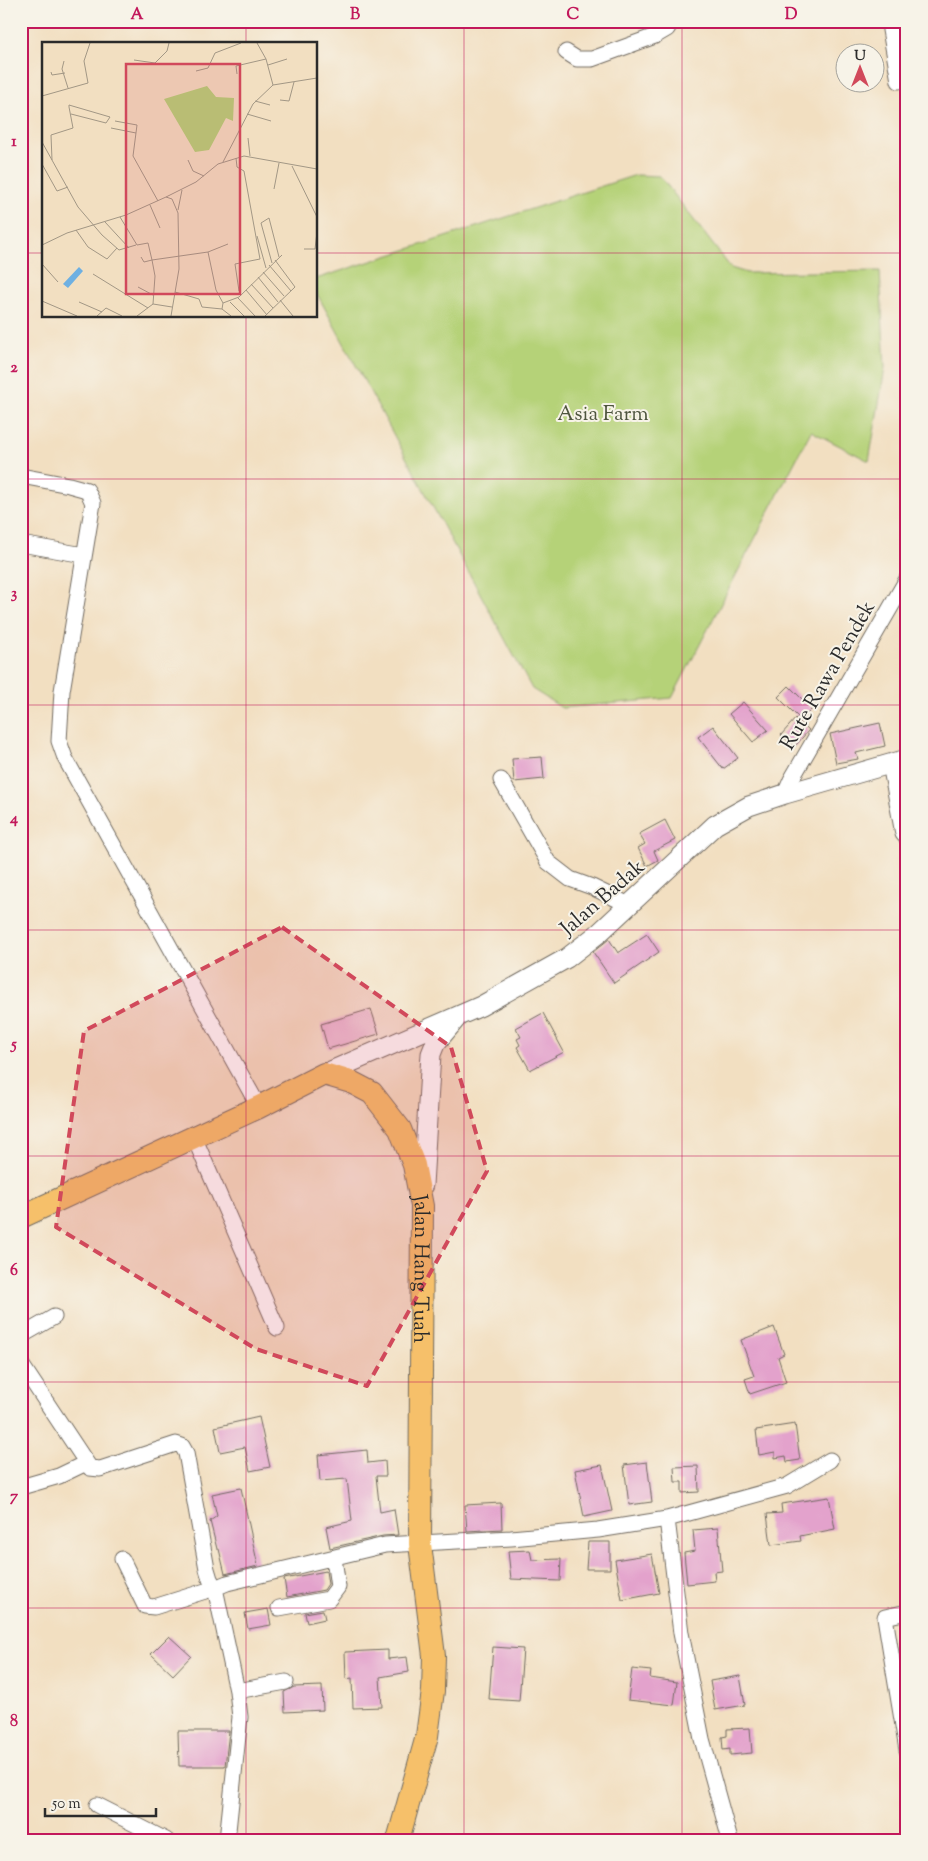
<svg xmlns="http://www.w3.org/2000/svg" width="928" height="1861" viewBox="0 0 928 1861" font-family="'Sorts Mill Goudy',serif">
<rect width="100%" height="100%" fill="#f7f3e8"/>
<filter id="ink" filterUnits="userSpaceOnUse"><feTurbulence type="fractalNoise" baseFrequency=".02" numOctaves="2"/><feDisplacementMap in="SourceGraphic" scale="10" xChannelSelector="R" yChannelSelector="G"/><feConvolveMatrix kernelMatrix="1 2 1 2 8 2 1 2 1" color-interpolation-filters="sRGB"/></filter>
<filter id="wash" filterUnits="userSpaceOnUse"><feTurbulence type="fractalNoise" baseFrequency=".0096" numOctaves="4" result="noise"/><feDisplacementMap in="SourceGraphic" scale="20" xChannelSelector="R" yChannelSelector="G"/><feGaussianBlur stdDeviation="1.12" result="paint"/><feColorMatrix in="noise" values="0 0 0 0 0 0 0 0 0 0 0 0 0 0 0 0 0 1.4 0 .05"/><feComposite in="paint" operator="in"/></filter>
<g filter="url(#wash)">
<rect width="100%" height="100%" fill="#f2dfc1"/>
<path fill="#b5d278" stroke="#707e52" d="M636,175L660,176L731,268L747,273L880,271L885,368L869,461L811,431L672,698L562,708L532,689L316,292V279Z"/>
<g id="blocks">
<path fill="#e3a2cc" d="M789,686L812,709L801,720L778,697Z
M743,702L768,730L753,742L729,714Z
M796,718L809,730L795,746L781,735Z
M880,723L885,746L856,753L858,759L836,763L830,734Z
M713,726L738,758L723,769L698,737Z
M542,757L544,779L514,782L512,759Z
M665,820L675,840L654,851L658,860L647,866L638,848L645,844L639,834Z
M647,934L659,952L614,983L593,952L609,939L618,953Z
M371,1009L379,1034L328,1049L321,1024Z
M543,1013L564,1052L530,1070L517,1047L520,1045L517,1039L521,1037L516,1028Z
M774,1327L784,1354L778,1357L786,1382L750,1394L745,1379L754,1376L741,1340Z
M259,1417L270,1467L250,1471L245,1447L220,1452L215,1427Z
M795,1424L800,1460L787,1462L786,1456L775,1458V1452L759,1455L756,1430Z
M367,1450L368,1463L385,1461L386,1476H376L380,1512L394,1509L398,1535L383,1536L330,1548L326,1527L352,1521L347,1479L320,1481L318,1455Z
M647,1462L652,1502L629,1505L624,1465Z
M602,1465L612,1511L584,1517L575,1470Z
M698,1466L699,1492L682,1493V1482H675L674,1467Z
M241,1488L258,1566L225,1574L219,1549H217L210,1521L217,1516L212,1494Z
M829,1497L835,1529L800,1536L801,1541L771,1545L767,1514L782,1513L781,1504Z
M501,1503L502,1529L467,1531L465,1505Z
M718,1528L722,1571L714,1572L715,1581L687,1584L684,1553L695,1551L693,1530Z
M588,1542H610V1569H586Z
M530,1550L532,1560L561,1559L560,1581L511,1579L508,1551Z
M652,1554L659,1593L622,1600L615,1560Z
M326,1571L328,1584L324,1590L287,1597L284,1579Z
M268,1609L271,1625L248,1629L245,1613Z
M323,1610L325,1619L307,1623L305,1613Z
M169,1636L191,1656L173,1675L151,1654Z
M493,1647L523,1649L519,1701L489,1699Z
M388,1650V1659L407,1657L409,1672L380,1677L382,1707L353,1708L352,1678L346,1679L345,1652Z
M632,1669L651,1671L650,1678L677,1682L674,1705L628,1700Z
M740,1676L745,1705L715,1710L710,1681Z
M322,1686L323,1710L285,1712L284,1692L294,1687Z
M750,1728L752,1753L730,1755V1749L723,1750L722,1737L727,1736V1729Z
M178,1731H229L225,1766H179Z"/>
</g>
</g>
<g filter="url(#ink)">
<use href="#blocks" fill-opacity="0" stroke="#716a60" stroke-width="1"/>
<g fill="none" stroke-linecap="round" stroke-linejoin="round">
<g stroke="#716a60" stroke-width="17">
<path id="minor" d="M891,21L890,30L899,81
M566,52L577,59H592L655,36L667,29L672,21
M21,476L69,485L87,490L93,503L62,691L59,741L65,758L259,1107
M21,544L84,555
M890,764L903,834L907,838
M501,780L548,862L570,879L592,887L629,905
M785,794L791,780L907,579
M194,1137L277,1328
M21,1336L54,1317
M21,1364L90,1468L100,1469L176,1444L182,1446L186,1453L207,1569L210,1579L215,1588L227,1583L385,1545L511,1538L598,1530L667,1519L787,1486L830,1460
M21,1487L59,1476L86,1463
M667,1519L681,1633L702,1739L730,1840
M122,1559L145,1606L154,1607L215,1588L237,1691L240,1717L227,1840
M279,1608L329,1599L338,1587L334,1558
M907,1612L885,1617L907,1750
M237,1691L286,1682
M97,1805L166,1840"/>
</g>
<g stroke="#716a60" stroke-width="21">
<path id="tertiary" d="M324,1074L481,1006L567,958L599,933L715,825L749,806L785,794L907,759
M423,1185L431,1054L435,1044L456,1019"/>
</g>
<g stroke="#716a60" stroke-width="24">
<g id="primary">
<path id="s1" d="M21,1217L259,1107L324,1074L351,1082L372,1093L400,1129L414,1165L422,1206L420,1544L434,1656L433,1691L427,1736L398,1840"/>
</g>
</g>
<use href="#minor" stroke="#fff" stroke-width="15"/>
<use href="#tertiary" stroke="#fff" stroke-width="19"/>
<use href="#primary" stroke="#f6c06b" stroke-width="22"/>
</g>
</g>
<path fill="#d1495b" fill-opacity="0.2" stroke="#d1495b" stroke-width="4" stroke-dasharray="10 6" stroke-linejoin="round" d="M282,927L451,1047L487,1171L367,1386L256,1349L56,1227L84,1031Z"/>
<path fill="none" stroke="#c2185b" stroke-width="1" stroke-opacity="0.55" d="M246,21V44M464,21V1840M682,21V1840M21,253H44M316,253H907M246,316V1840M21,479H907M21,705H907M21,930H907M21,1156H907M21,1382H907M21,1608H907"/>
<g text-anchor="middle" stroke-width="4" stroke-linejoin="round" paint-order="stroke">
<g font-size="21" fill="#4e553e" stroke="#f7f3e8">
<text x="603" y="420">Asia Farm</text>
</g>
<g font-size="21" fill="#2b2b2b" stroke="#f7f3e8">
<text transform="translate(827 675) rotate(-60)" y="7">Rute Rawa Pendek</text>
<text transform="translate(602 897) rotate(-41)" y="7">Jalan Badak</text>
<text dy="7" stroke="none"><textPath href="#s1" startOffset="576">Jalan Hang Tuah</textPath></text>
</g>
</g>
<g transform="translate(42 42)">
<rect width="275" height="275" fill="#f2dfc1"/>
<path d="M165,44L174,55L192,56L191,79L184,76L167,108L153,110L122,57Z" fill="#b5d278"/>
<path d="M37,225L41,229L26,246L21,242Z" fill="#6eb0e2"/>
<path fill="none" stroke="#a29785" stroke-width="1" d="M215,1L224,17L231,43M92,18L113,21L125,9L127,1M22,19L20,27L26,46M226,23L245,17M154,29L166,26L173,11L199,1M9,30L10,33L23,31M195,32L194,24L224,17M0,54L46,41L42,19L48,1M238,58L247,59L252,40M213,59L228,63M205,72L229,79M73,79L95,83L91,114L116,159M69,86L94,91M206,96L208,114M0,100L36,165L60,193L77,208L94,203M194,116L195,125L202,129L218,217L193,222L197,249M10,118L9,93L31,86L27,65V63L68,75L64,81L29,72M146,118L151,129L162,134M181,120L211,62L231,43L275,36M0,122L15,149L26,145M250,124L275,175M232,147L237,121M124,155L154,140L176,122L202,114L275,127M108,163L118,186M136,168L140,148M78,175L95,203L106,201L110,218L166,210L186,202M63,180L87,206M34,188L46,205L65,217L75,206M215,194L224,226M0,203L25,191L84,173L124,155L130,157L136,171L137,227L129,274M262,207H273L275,190M166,210L174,248L181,261M99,215L102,220L110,218L113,234L111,262M230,221L219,181L227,176L237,215M0,222L16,240M227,223L249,249M221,230L242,254M51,232L106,266M216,235L236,260M209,242L231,266M96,245L111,253M204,248L225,273M133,250L157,257L160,265L180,267L189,274M196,256L213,274M238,258L251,274M0,259L35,274M37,260L60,270M188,260L202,274M180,267L181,261L197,255L240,213M55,274L64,266L80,274M95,274L111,262L130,265M223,274L253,245L233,218"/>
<path fill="#d1495b" fill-opacity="0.15" stroke="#d1495b" stroke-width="2.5" d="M84,22H198V252H84Z"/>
<rect width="275" height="275" fill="none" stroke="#2b2b2b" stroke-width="2.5"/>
</g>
<rect width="928" height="1861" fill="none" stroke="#f7f3e8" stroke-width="55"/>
<g transform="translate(860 68)"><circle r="24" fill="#f7f3e8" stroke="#a5a39c"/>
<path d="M0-4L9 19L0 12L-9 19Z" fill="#d1495b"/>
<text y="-8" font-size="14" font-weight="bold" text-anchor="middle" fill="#2b2b2b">U</text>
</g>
<path d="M45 1808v8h111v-8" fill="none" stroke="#2b2b2b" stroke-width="2.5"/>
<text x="52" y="1808" font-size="15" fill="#2b2b2b" stroke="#f7f3e8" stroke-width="4" paint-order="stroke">50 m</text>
<rect x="28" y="28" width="872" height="1806" fill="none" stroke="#c2185b" stroke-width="2"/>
<g font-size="16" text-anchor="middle" font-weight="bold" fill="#c2185b">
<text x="137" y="19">A</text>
<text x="355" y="19">B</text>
<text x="573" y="19">C</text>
<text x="791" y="19">D</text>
<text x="14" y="146">1</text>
<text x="14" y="372">2</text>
<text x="14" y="598">3</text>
<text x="14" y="823">4</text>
<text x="14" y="1049">5</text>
<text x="14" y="1275">6</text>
<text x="14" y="1501">7</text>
<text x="14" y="1726">8</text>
</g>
</svg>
